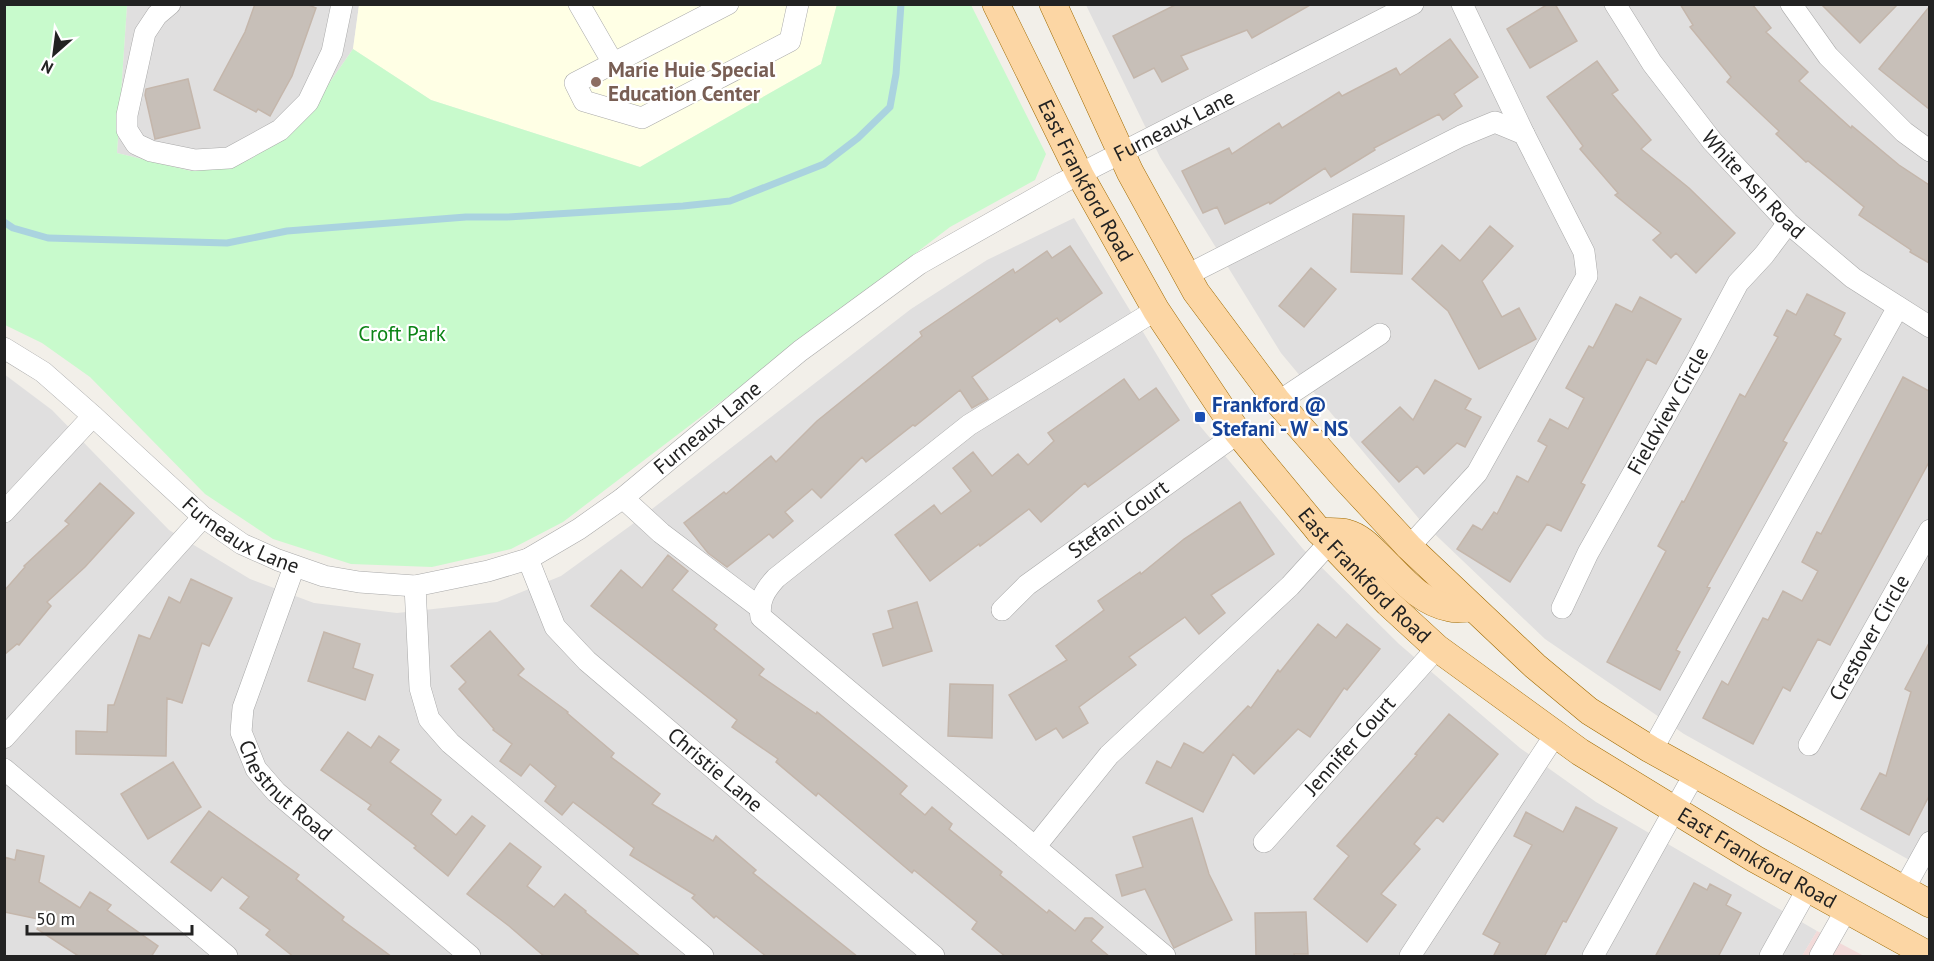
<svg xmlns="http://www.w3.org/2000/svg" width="1934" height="961" viewBox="0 0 1934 961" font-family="'PT Sans',sans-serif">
<rect width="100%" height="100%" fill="#f2efe9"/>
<path fill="#e0dfdf" d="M127,5H359L353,49L307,115L251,159L191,171L117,153Z
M1086,5H1929V871L1684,734L1545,639L1420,520L1281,353L1160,157Z
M1074,218L1200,426L1303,549L1399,644L1520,748L1596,802L1817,931L1802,956H5L4,374L52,410L169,530L250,579L314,603L397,613L497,602L561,576L630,526L911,309L987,260Z"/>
<path fill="#f2dad9" d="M1817,931L1864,956H1802Z"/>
<path fill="#ffffe5" d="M359,5H837L821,64L640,167L431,100L353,49Z"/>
<path fill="#c8facc" d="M837,4L971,5L1046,154L1035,180L950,227L563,522L511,549L432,567L351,564L273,539L205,494L90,377L42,343L5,325L4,5H127L117,153L191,171L251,159L307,115L353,49L431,100L640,167L821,64Z"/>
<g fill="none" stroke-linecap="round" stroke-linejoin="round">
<path stroke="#aad3df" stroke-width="7" d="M4,222L13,228L48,238L227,243L287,231L466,217H507L683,206L730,201L824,164L858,138L890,107L896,74L901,4"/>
</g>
<path fill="#c7bfb8" stroke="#c4b6ab" stroke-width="1.5" d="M255,4H306L316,8L292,76L270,116L258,109L256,112L214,90L245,32Z
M1177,4H1312L1252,38L1247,30L1181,56L1188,69L1162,82L1154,68L1134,78L1113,36Z
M1548,4H1555L1577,41L1530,68L1507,29Z
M1680,4H1752L1771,28L1766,32L1808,72L1799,81L1851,128L1852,126L1899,165L1929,185V263L1910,252L1911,250L1859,215L1864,207L1808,161L1806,162L1776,134L1779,131L1727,82L1731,77L1690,27L1693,25Z
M1821,4H1898L1860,43Z
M1929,7V109L1879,69Z
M1450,39L1478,77L1454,94L1462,106L1443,120L1439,114L1374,148L1375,150L1331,177L1325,168L1270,204L1269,202L1225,224L1217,207L1203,213L1182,171L1229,148L1232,154L1279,123L1282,128L1339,92L1342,96L1396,68L1400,75Z
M1597,61L1618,90L1612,94L1651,140L1641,149L1689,188L1735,233L1696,273L1676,253L1671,258L1653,240L1661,233L1615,195L1618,193L1580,149L1583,146L1547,97Z
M188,79L200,128L155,139L145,95L146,89Z
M1353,214L1404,216L1402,274L1351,272Z
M1490,226L1513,246L1482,281L1502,317L1519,308L1536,339L1479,369L1448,311L1412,279L1442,245L1460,261Z
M1070,246L1102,293L1060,322L1057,318L972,377L988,399L972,408L960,390L915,426L913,425L866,462L862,457L821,498L812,489L785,512L793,521L773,538L769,534L727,567L708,553L684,523L724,492L726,494L771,456L776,462L817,421L922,336L920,332L1013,269L1015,273L1047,251L1052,258Z
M1311,268L1336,289L1304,327L1279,306Z
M1807,294L1845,313L1834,335L1841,339L1783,441L1787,443L1707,587L1710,588L1676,650L1680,652L1660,690L1607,662L1666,551L1658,546L1682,501L1684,502L1740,394L1745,397L1778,337L1774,335L1787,310L1796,315Z
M1640,297L1681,319L1656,364L1647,359L1581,483L1585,485L1561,531L1547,524L1510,582L1457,549L1473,525L1482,530L1494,512L1497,514L1517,476L1528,482L1547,446L1538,441L1550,419L1568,429L1584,398L1566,388L1589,346L1593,348L1616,304L1632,312Z
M1903,377L1929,391V462L1830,645L1818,639L1790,691L1783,687L1753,744L1703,718L1722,681L1728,685L1763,618L1768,620L1783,591L1802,601L1818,571L1802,562L1817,532L1821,534Z
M1124,379L1139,400L1156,388L1179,420L1088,487L1085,483L1041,522L1029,509L980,546L979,544L930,581L895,535L934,505L941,514L971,491L953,468L973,452L992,476L1018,454L1028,465L1054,441L1048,433Z
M1435,380L1471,399L1465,409L1481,417L1465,447L1457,443L1424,474L1417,466L1399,482L1362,442L1400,407L1413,420Z
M100,483L134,513L85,567L47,602L51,606L19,645L17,644L4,655V591L25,567L24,566L69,524L65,521Z
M1240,502L1274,554L1211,595L1225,613L1199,634L1185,617L1129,657L1136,665L1079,707L1088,723L1063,738L1056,728L1036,740L1009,695L1067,660L1056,646L1104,610L1098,601L1140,572L1141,574L1184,539Z
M668,555L688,571L672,590L717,625L714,629L764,669L759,675L816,714L817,712L870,755L907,786L900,794L925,815L932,807L952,824L949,829L1002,872L1000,875L1047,913L1049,910L1075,931L1085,918H1092L1103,927L1091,941L1110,957H1006L972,929L977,922L914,870L912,873L818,793L816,796L776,762L778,759L732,727L737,720L591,606L621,570L642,588Z
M191,579L232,598L209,646L202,643L182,703L167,698L166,756L76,754V731L107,732L108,705H114L139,635L150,639L169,597L180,603Z
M917,602L932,651L883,666L873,634L893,628L888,611Z
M1318,624L1336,638L1347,624L1380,649L1347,690L1344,688L1310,737L1298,729L1254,774L1233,754L1203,812L1146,783L1157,761L1171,768L1184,743L1203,753L1248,706L1251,708L1278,670L1280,672Z
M490,631L524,669L518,675L568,712L567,713L614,753L611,757L660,794L652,804L713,841L716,836L756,870L753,873L858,957H767L716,916L714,918L692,898L695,895L630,855L634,848L573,802L562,815L545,801L556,786L530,764L521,776L500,761L512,744L493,730L494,729L459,689L466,682L451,666Z
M324,632L360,644L353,668L373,675L365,700L308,681Z
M1929,643V796L1909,835L1861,809L1880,773L1886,776L1911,692L1905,689Z
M950,684L993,685L992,738L948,736Z
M1449,714L1498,754L1443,822L1437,817L1414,844L1420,849L1381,894L1396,905L1367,942L1314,899L1349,856L1337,846L1417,755L1415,754Z
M348,732L371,748L379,736L399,750L390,762L441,800L431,814L456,835L472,816L485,826L448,876L414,848L416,846L368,809L371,805L321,770Z
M173,762L201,807L148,839L121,794Z
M1576,807L1617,828L1591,876L1566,922L1563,921L1544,957H1493L1500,943L1483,934L1532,845L1514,836L1526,812L1563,832Z
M209,811L299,875L296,879L344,917L342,920L392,957H294L266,935L270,930L240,908L249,897L222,877L211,891L171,862Z
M1192,818L1209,874L1232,920L1174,948L1145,889L1122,896L1116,875L1143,867L1133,837Z
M510,843L541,867L527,886L554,907L565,894L586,911L585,912L641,957H545L509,926L467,894Z
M17,850L44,856L39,882L80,908L90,892L111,905L107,910L158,946L151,957H80L37,929L43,920L4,912V857L15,860Z
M1694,883L1707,890L1710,884L1731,895L1726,905L1741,913L1718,957H1655Z
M1306,912L1308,954H1294L1295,957H1256L1255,913Z"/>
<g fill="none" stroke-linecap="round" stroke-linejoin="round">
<g stroke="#a9a9a9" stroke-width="22">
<g id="minor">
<path d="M170,4L157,15L145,33L127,115V130L136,144L151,151L195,160L229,158L280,130L308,102L332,52L342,4"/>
<path d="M579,4L613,63"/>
<path d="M728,4L575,83L584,101L642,118L790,41L798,4"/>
<path d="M1462,4L1524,134"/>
<path id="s1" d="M1615,4L1652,63L1712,141L1788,223L1853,278L1930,327"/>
<path d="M1791,4L1828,56L1904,132L1930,151"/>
<path d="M1187,275L1461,136L1495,122L1524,134L1584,252L1587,276L1477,473L1409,547"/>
<path d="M1156,310L969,425L776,578C765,590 758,601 761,617L1165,956"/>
<path id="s2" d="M4,348L43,372L93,416L203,517L242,544L278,560L324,576L359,582L415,586L488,571L528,559L579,529L623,498L800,351L919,264L1062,183L1413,4"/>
<path d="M1278,402L1380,334"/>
<path d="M623,498L661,533L760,608"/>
<path d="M4,512L93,416"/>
<path id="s3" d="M528,559L555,627L587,661L934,956"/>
<path id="s4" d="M294,567L243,708L241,732L256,769L276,792L470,956"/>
<path d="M415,586L420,688L429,719L450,743L703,956"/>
<path id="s5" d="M1562,608L1588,553L1698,358L1738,283L1764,255L1788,223"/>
<path id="s6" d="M1002,610L1027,585L1238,433"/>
<path d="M4,738L203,517"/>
<path id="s7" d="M1809,745L1930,530"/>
<path d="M1652,750L1898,307"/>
<path d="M4,769L227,956"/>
<path id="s8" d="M1264,842L1437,648"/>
<path d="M1035,847L1109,755L1290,586L1330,542"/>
<path d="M1904,889L1930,842"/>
<path d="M1410,956L1555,735"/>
<path d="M1593,956L1695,773"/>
<path d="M1770,956L1808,888"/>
<path d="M1820,956L1846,910"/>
</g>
</g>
<g stroke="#a06b00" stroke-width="28">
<g id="major">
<path id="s9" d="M996,4L1080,175L1156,310L1238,433L1319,531L1388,603L1437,648L1580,752L1755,859L1930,956"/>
<path d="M1053,4L1130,172L1196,292L1278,402L1344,477L1409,547L1535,666L1589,711L1650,749L1930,904"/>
<path d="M1319,531C1328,532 1338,531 1347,533C1359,536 1369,546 1377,554C1399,575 1418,602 1450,608C1457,610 1466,608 1473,608"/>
</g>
</g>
<use href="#minor" stroke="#fff" stroke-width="21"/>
<use href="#major" stroke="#fcd6a4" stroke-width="27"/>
</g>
<circle fill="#8d6e63" stroke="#fff" stroke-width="2" cx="596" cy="82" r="6"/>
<rect fill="#1a4fb4" stroke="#fff" stroke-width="2" x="1194" y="411" width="12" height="12" rx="3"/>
<g text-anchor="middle" stroke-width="4.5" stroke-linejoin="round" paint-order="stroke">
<g font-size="21" font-weight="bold" fill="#785e54" stroke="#fff" text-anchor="start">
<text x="608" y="77">Marie Huie Special<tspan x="608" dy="24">Education Center</tspan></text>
</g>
<g font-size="21" fill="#222" stroke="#fff">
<text dy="7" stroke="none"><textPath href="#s2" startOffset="1386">Furneaux Lane</textPath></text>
<text dy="7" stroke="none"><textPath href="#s9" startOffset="198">East Frankford Road</textPath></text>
<text dy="7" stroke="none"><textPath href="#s1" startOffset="228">White Ash Road</textPath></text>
<text dy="7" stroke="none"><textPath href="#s5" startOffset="224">Fieldview Circle</textPath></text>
<text dy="7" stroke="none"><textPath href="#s2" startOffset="828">Furneaux Lane</textPath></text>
<text dy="7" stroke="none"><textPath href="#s6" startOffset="148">Stefani Court</textPath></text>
<text dy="7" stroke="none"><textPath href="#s2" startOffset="304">Furneaux Lane</textPath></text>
<text dy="7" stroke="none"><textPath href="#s9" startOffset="684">East Frankford Road</textPath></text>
<text dy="7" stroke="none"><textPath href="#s7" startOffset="123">Crestover Circle</textPath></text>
<text dy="7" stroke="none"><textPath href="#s8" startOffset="129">Jennifer Court</textPath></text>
<text dy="7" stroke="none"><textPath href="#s3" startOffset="288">Christie Lane</textPath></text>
<text dy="7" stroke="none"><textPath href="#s4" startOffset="249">Chestnut Road</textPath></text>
<text dy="7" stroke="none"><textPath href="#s9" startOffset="1170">East Frankford Road</textPath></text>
</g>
<g font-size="21" fill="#0c8416" stroke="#fff">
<text x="402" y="341">Croft Park</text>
</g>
<g font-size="21" font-weight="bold" fill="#164399" stroke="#fff" text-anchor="start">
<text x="1212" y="412">Frankford @<tspan x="1212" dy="24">Stefani - W - NS</tspan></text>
</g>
</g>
<rect width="1934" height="961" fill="none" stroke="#222222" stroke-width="12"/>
<g transform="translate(54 54) rotate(208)" stroke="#ffffff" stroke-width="4.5" paint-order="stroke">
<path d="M0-4.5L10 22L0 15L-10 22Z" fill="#222222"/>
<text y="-9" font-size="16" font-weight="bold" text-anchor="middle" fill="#222222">N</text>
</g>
<path d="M27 925v9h165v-9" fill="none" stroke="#222222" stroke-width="3"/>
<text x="36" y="925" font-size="18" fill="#222222" stroke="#ffffff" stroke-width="4.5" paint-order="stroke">50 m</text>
</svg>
